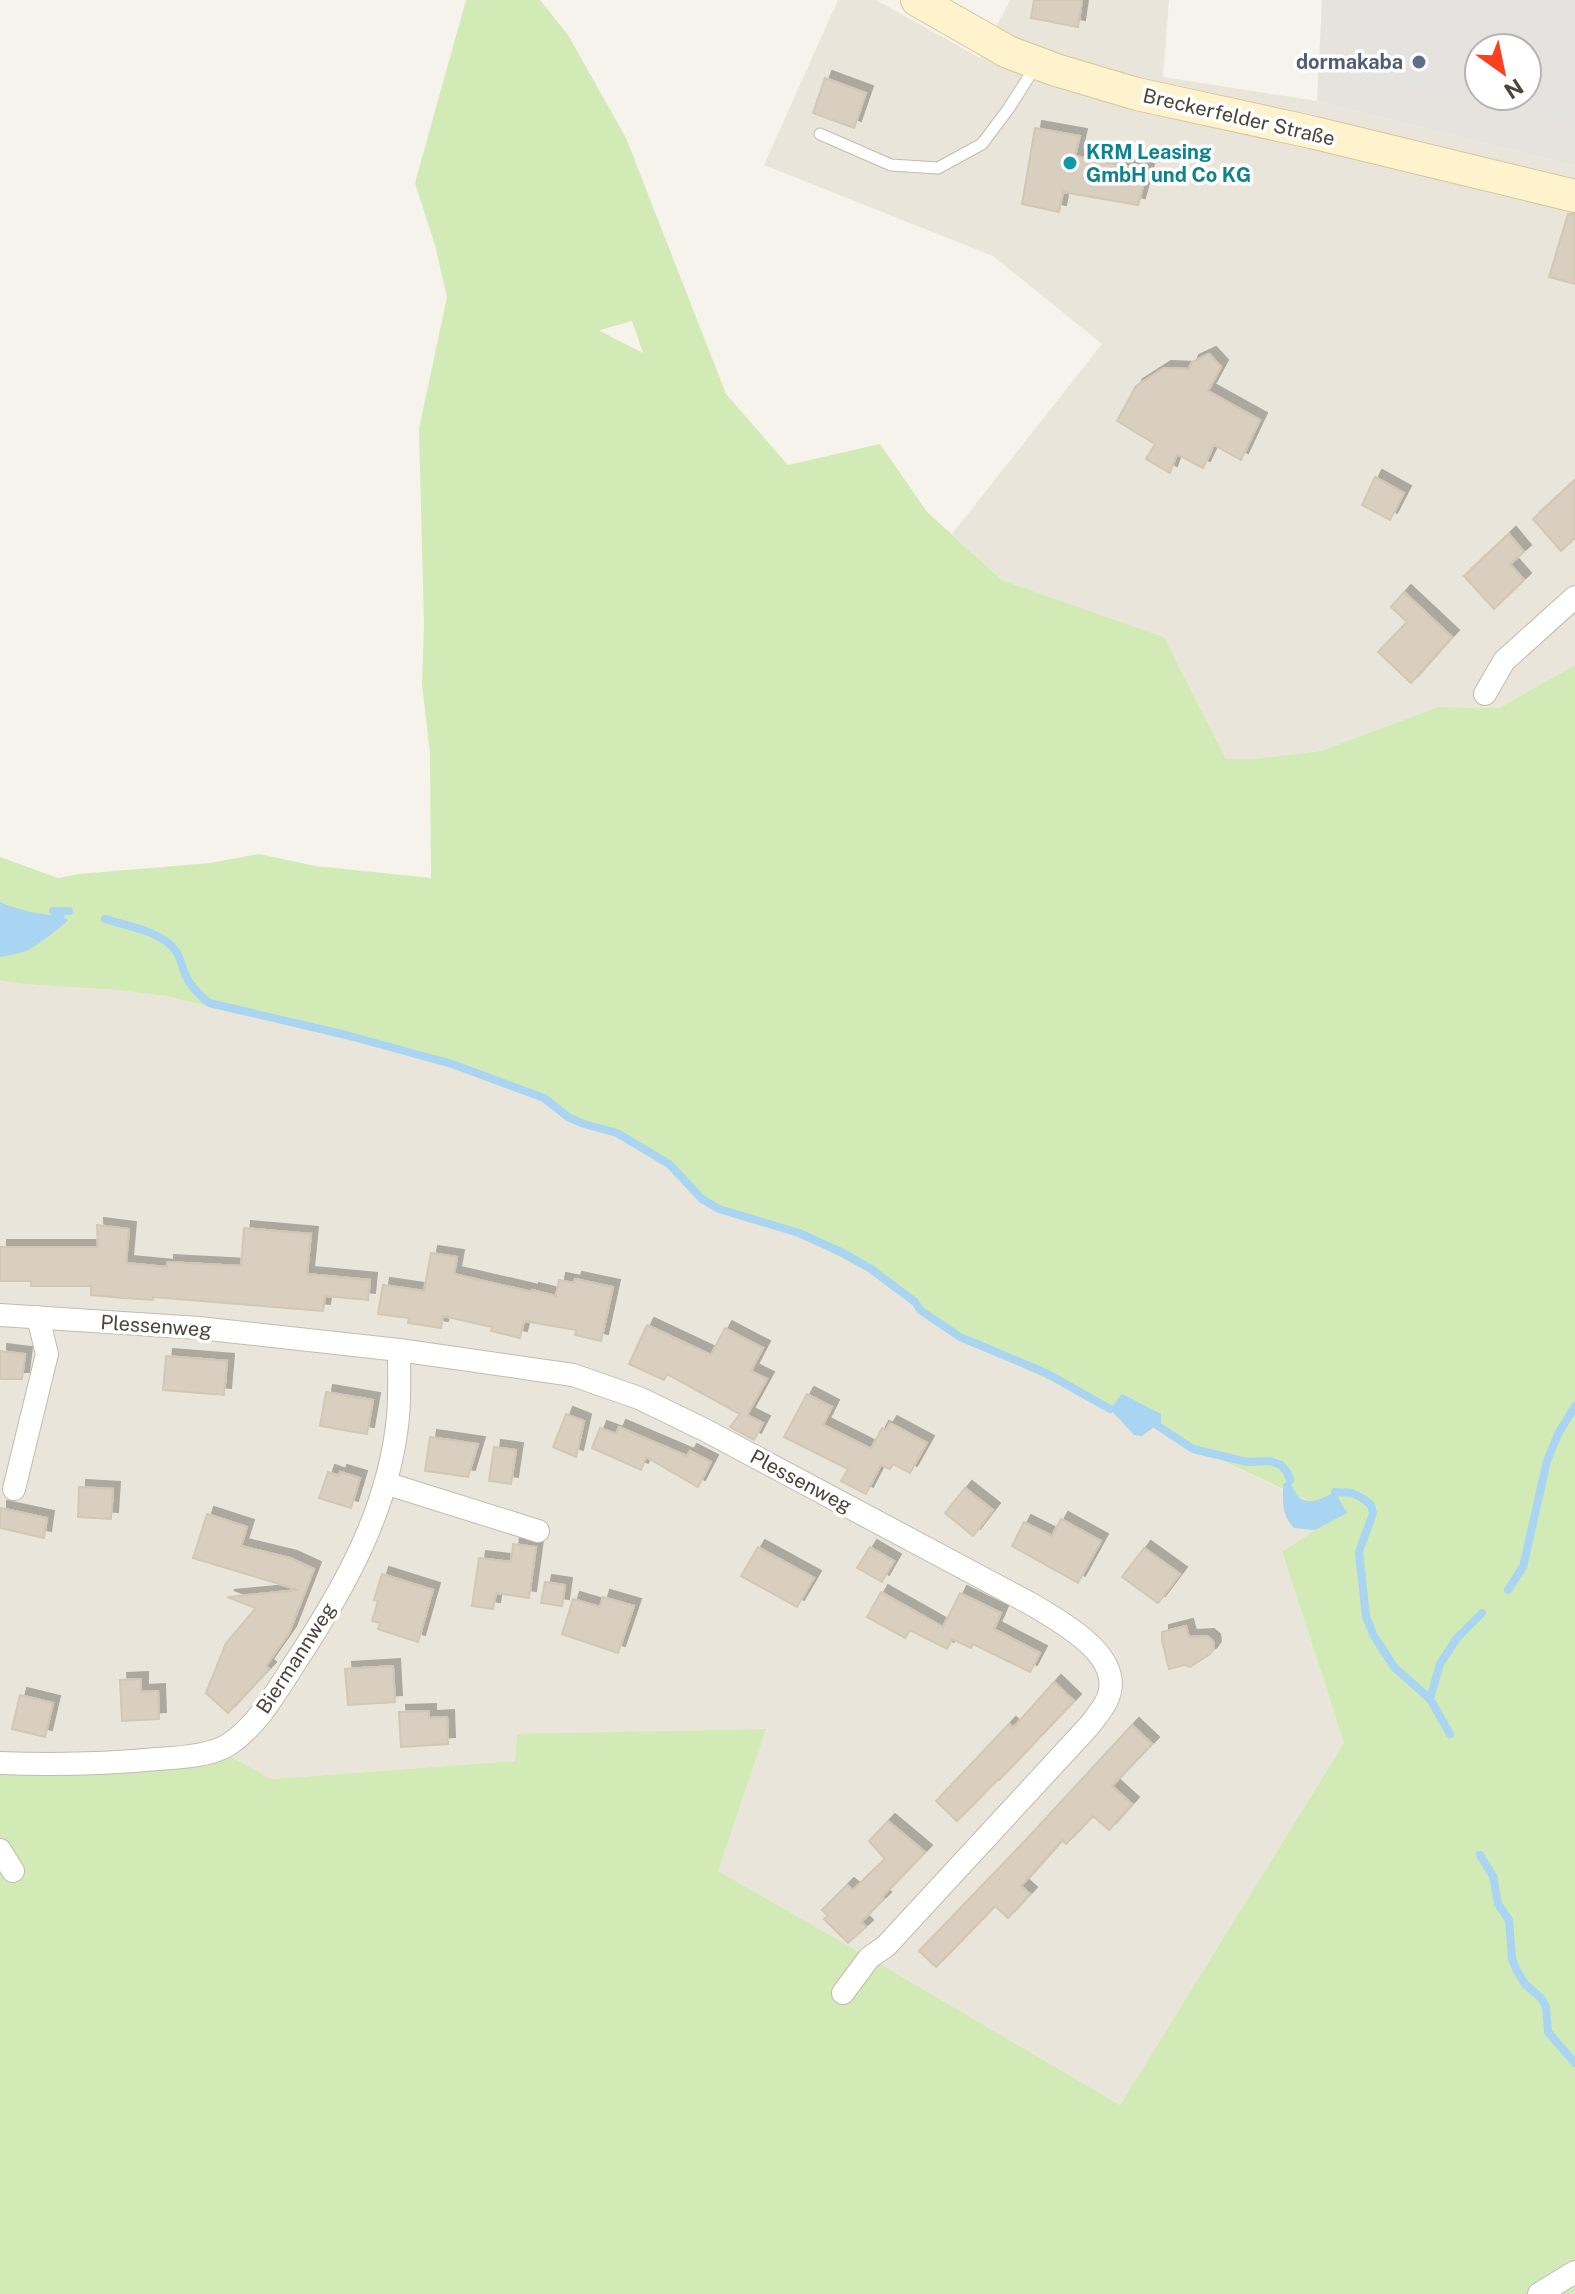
<svg xmlns="http://www.w3.org/2000/svg" width="1575" height="2294" viewBox="0 0 1575 2294" font-family="'Public Sans',sans-serif">
<defs>
<filter id="shadow"><feDropShadow dx="7" dy="-7" stdDeviation="0" flood-color="#0004"/></filter>
</defs>
<rect width="100%" height="100%" fill="#f6f3ec"/>
<path fill="#eae5da" d="M838,0H876L980,58L1010,0H1169L1163,77L1317,101L1575,166V665L1499,708L1438,707L1320,751L1253,759H1226L1164,637L1002,580L952,534L1102,344L993,256L764,165Z
M0,980L22,984L117,990L166,996L453,1065L544,1100L567,1118L584,1126L616,1135L668,1166L701,1201L719,1213L799,1236L866,1271L958,1338L1340,1516L1282,1553L1344,1743L1120,2105L870,1958L717,1871L765,1729L517,1735L515,1761L271,1779L230,1756L0,1770Z"/>
<path fill="#e6e2dd" fill-rule="evenodd" d="M1322,0H1575V166L1317,101ZM1479,48H1527V96H1479Z"/>
<path fill="#d2eab5" fill-rule="evenodd" d="M466,0H540L568,35L626,138L726,394L788,465L880,444L927,512L1002,580L1164,637L1226,759H1253L1320,751L1438,707L1499,708L1575,665V2294H0V1770L230,1756L271,1779L515,1761L517,1734L766,1729L718,1871L870,1958L1120,2105L1344,1743L1282,1552L1339,1515L958,1338L866,1271L799,1236L719,1213L701,1201L668,1166L616,1135L584,1126L567,1118L543,1100L453,1065L166,996L117,990L22,984L0,980V857L58,878L79,874L210,863L259,854L315,866L431,878L430,753L422,684L424,626L419,429L447,297L435,245L415,183ZM632,321L643,353L600,331V330Z"/>
<path fill="#e5e3e0" fill-rule="evenodd" d="M1363,0H1575V123L1359,77ZM1479,48H1527V96H1479Z"/>
<path fill="#a9d4f2" d="M0,902C14,908 28,912 44,914C54,916 60,914 68,920C63,926 34,948 26,951C18,954 8,955 0,957Z
M1122,1394L1161,1414V1422L1142,1436L1134,1435L1110,1409Z
M1290,1480C1299,1509 1314,1503 1335,1492L1347,1513L1315,1530L1294,1528C1281,1514 1283,1501 1283,1484Z"/>
<g fill="none" stroke-linecap="round" stroke-linejoin="round">
<path stroke="#a9d4f2" stroke-width="8" d="M61,915L53,911H69
M105,919C127,926 161,931 175,950C181,957 181,965 185,974C190,986 199,995 209,1003L346,1035L452,1064L544,1098L568,1117L584,1124L617,1133L669,1164L702,1199L719,1209L799,1233L843,1253L871,1269L915,1302L920,1310L960,1337L1046,1373L1110,1409
M1158,1426L1193,1449L1247,1462L1270,1461L1281,1465L1287,1472L1290,1480
M1335,1492L1352,1493L1362,1498L1371,1505L1373,1513L1359,1552L1366,1617L1374,1636L1394,1667L1430,1699L1450,1734
M1508,1590L1523,1567L1547,1461L1558,1434L1575,1406
M1430,1699L1440,1664L1457,1638L1482,1613
M1480,1855L1493,1876L1498,1904L1509,1920L1512,1959L1517,1971L1525,1984L1541,1998L1546,2007L1548,2032L1575,2063"/>
</g>
<path fill="#d8cfc1" stroke="#d3c7b4" stroke-width="2" filter="url(#shadow)" d="M1034,0H1082L1078,27L1031,18Z
M825,78L866,93L854,128L813,113Z
M1035,128L1080,136L1075,156L1147,171L1138,205L1063,192L1059,212L1022,204Z
M1568,214H1575V284L1549,277Z
M1209,354L1221,367L1208,391L1260,420L1241,460L1214,445L1203,468L1177,454L1170,473L1146,459L1155,444L1117,421L1136,386L1164,368L1189,369L1192,362Z
M1375,477L1404,493L1390,520L1362,505Z
M1575,480V538L1561,551L1533,519Z
M1509,534L1524,552L1510,564L1524,580L1494,609L1464,576Z
M1404,592L1452,637L1411,683L1378,652L1407,622L1391,607Z
M97,1225L129,1229L126,1263L167,1267V1262L241,1266L244,1228L311,1234L307,1274L370,1280L368,1300L325,1296L323,1311L153,1297V1300L123,1298L91,1295V1286H31V1281H0V1247H98Z
M431,1253L457,1257L454,1274L532,1292V1290L556,1296L559,1280L574,1283L575,1279L613,1287L601,1341L575,1335L576,1330L524,1321L520,1338L491,1331L492,1327L443,1316L441,1328L408,1323L409,1318L378,1314L383,1285L424,1291Z
M647,1325L711,1355L725,1328L763,1348L751,1371L767,1379L747,1415L763,1423L754,1440L730,1427L740,1414L667,1374L664,1380L629,1364Z
M0,1351L25,1354L22,1379H0Z
M166,1356L227,1361L224,1395L163,1390Z
M326,1392L373,1400L367,1434L320,1426Z
M807,1394L832,1407L823,1425L871,1449L882,1428L886,1430L890,1423L927,1443L910,1473L893,1464L890,1469L881,1465L866,1494L841,1481L848,1469L784,1437Z
M566,1414L584,1421L576,1457L553,1447Z
M619,1427L687,1456L690,1451L711,1462L698,1487L646,1457L641,1470L592,1448L600,1428L616,1434Z
M430,1437L478,1444L468,1477L425,1471Z
M494,1447L516,1450L511,1484L489,1481Z
M328,1472L339,1476L340,1472L360,1478L351,1508L319,1498Z
M79,1487L113,1489L111,1519L78,1517Z
M965,1488L993,1510L973,1536L945,1513Z
M0,1508L47,1518L44,1538L0,1528Z
M207,1514L247,1527L241,1546L290,1558L314,1569L289,1633L266,1666L269,1669L228,1713L206,1693L226,1643L256,1608L227,1597L299,1590L193,1558Z
M1061,1519L1101,1541L1078,1583L1012,1546L1024,1522L1052,1536Z
M513,1544L536,1547L529,1598L496,1593L493,1609L472,1606L479,1558L511,1562Z
M758,1547L814,1578L797,1607L741,1576Z
M870,1547L894,1561L882,1582L857,1568Z
M1144,1548L1180,1574L1158,1603L1122,1577Z
M382,1574L433,1590L418,1642L378,1629L380,1623L372,1621L378,1601L374,1600Z
M545,1582L565,1585L562,1606L541,1603Z
M881,1592L943,1627L960,1593L1001,1613L994,1629L1040,1653L1030,1672L973,1644L971,1648L952,1639L947,1649L910,1630L905,1638L867,1617Z
M603,1597L634,1606L618,1653L562,1634L573,1599L600,1607Z
M1186,1626L1189,1637L1207,1636L1213,1641L1214,1648L1210,1654L1190,1667L1184,1665L1169,1669L1162,1641V1632Z
M393,1666L395,1702L348,1705L345,1669Z
M141,1679V1692L158,1691L159,1719L122,1721L120,1680Z
M1054,1682L1074,1701L999,1780L998,1779L957,1821L936,1801L1009,1724L1013,1728Z
M20,1695L53,1703L45,1737L12,1729Z
M429,1711V1718L447,1717L448,1744L401,1747L399,1712Z
M1132,1725L1152,1744L1112,1786L1132,1804L1109,1830L1093,1816L1066,1844L1062,1840L1021,1886L1030,1894L1008,1918L995,1906L936,1967L919,1951L1022,1844Z
M888,1821L925,1852L882,1897L884,1899L861,1922L866,1927L848,1943L824,1919L828,1916L822,1910L847,1885L853,1890L885,1859L869,1841Z"/>
<g fill="none" stroke-linecap="round" stroke-linejoin="round">
<g stroke="#c2bbae" stroke-width="13">
<path id="lane" d="M820,134L891,165L938,168L982,144L1009,108L1035,67"/>
</g>
<g stroke="#c2bbae" stroke-width="24">
<path id="street" d="M1485,694L1504,661L1575,597
M0,1315L199,1328L399,1350L573,1375L639,1398L705,1430L1033,1605C1061,1622 1127,1657 1107,1700C1103,1709 1095,1718 1089,1726L886,1946L869,1958L843,1993
M385,1483L538,1531
M14,1489L47,1354L38,1317
M0,1763C53,1765 105,1764 157,1759C179,1758 210,1756 228,1745C257,1726 275,1694 293,1666C344,1589 389,1510 398,1417C400,1395 399,1372 399,1350
M0,1850L13,1871
M1539,2294L1575,2272"/>
</g>
<g stroke="#d6c79b" stroke-width="34">
<path id="secondary" d="M917,0L1008,52L1056,70L1137,94L1311,132L1575,196"/>
</g>
<use href="#lane" stroke="#fff" stroke-width="11"/>
<use href="#street" stroke="#fff" stroke-width="22"/>
<use href="#secondary" stroke="#fff3cd" stroke-width="32"/>
</g>
<circle fill="#5c6f8a" stroke="#fff" stroke-width="3" cx="1419" cy="62" r="8"/>
<circle fill="#0f9aa8" stroke="#fff" stroke-width="3" cx="1070" cy="163" r="8"/>
<g text-anchor="middle" stroke-width="7" stroke-linejoin="round" paint-order="stroke">
<g font-size="20" font-weight="bold" fill="#4e5e75" stroke="#fff" text-anchor="end">
<text x="1403" y="69">dormakaba</text>
</g>
<g font-size="20" fill="#4b4439" stroke="#fff">
<text transform="translate(1239 117) rotate(13)" y="7">Breckerfelder Straße</text>
<text transform="translate(156 1326) rotate(4)" y="7">Plessenweg</text>
<text transform="translate(801 1481) rotate(28)" y="7">Plessenweg</text>
<text transform="translate(296 1658) rotate(-57)" y="7">Biermannweg</text>
</g>
<g font-size="20" font-weight="bold" fill="#0d838f" stroke="#fff" text-anchor="start">
<text x="1086" y="159">KRM Leasing<tspan x="1086" dy="23">GmbH und Co KG</tspan></text>
</g>
</g>
<g transform="translate(1503 72) rotate(147)"><circle r="38" fill="#ffffff" stroke="#b7b4b0" stroke-width="2"/>
<path d="M0-6L14 30L0 20L-14 30Z" fill="#fc3f1d"/>
<text y="-12" font-size="22" font-weight="bold" text-anchor="middle" fill="#4b4439">N</text>
</g>
</svg>
